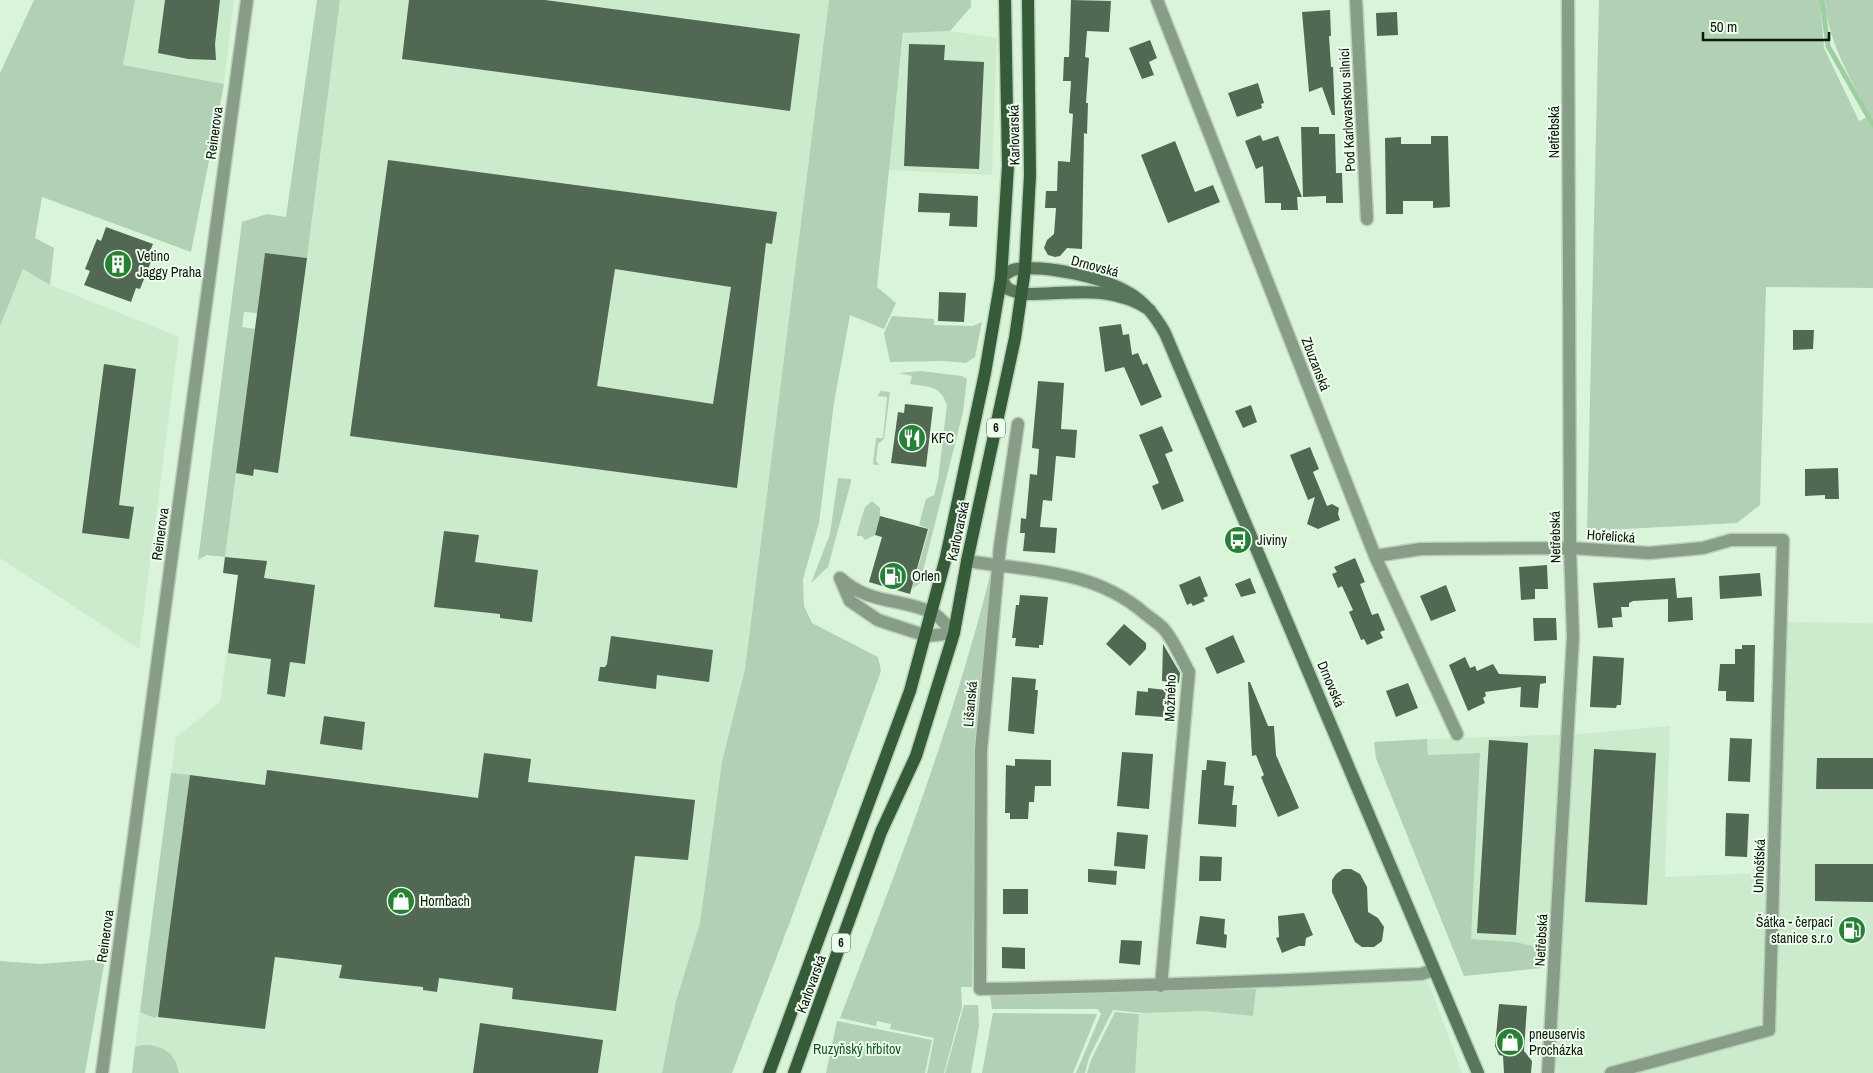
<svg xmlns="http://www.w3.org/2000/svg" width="1873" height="1073" viewBox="0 0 1873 1073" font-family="'Archivo Narrow',sans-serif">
<rect width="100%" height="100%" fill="#daf4da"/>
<path fill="#cbebcc" d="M135,0H234L224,84L123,65Z
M340,0H829L745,669L722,762L700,923L676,1001L662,1073H179L178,1065L142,1045L135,1047L176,737L220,702L238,575L223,573L265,253L307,258Z
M950,31L997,38L992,175L888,170L904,33Z
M23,269L50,285L179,337L139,649L0,558V326Z
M1785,622L1873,623V1073H1557L1555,1050L1561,978L1537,947L1515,942L1471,939L1480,753L1428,755L1427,739L1578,734L1670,726L1665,877L1760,873L1782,875Z
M1428,981L1462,1073H1135L1139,1014L1169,1011H1204L1252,1016L1256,989Z"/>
<path fill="#b2d0b3" d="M34,0H135L123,65L224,84L191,252L42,197L35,238L54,248L50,285L23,269L0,326V73Z
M317,0H340L307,258L265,253L257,313L244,312L242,327L255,329L225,557L207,555L198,560L242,222L267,214L286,217Z
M829,0H971V7L950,31L903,33L877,287L896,303L884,329L850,315L834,403L819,523L803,579L804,606L812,623L878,657L881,671L790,922L732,1073H662L676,1001L700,923L722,762L745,669Z
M1599,0H1820L1824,48L1859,121L1870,116C1852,81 1827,41 1825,0H1873V288L1766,287L1760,505L1737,523L1587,531Z
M892,316L934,319V325L973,326L982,322L975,357L966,363L944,361L890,362L884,333Z
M920,371L962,376L967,379L963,412L920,583L912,589L929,529L919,525L926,499L934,495L938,480L947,405C940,385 929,387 910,384L912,376L899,373Z
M881,391L890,392L884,439L878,444L876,461L879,465H876L873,464L876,438H883L887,397L877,396Z
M838,478L851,479V482L828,567L811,583L830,534Z
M872,501L880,508V516L875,535L865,540L862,536H857V533L865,507Z
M990,576L994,577L975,748L972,987H961L962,1007L944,1073H927L934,1038L890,1029L891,1024L877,1021L876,1026L840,1018C896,872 952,727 990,576Z
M1427,739L1428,755L1480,753L1471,939L1515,942L1537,947L1542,968L1464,976L1376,758L1374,742Z
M171,773L190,775L159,1014L155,1018L140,1012Z
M105,959L85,1073H0V961L40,964Z
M1256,989L1253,1016L1204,1011L1143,1013L1113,1010L1089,1058L1085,1073H1076L1101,1014L1098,1009H992L990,994Z
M964,1005H978L979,1026L971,1073H945Z
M1115,1012L1139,1014L1135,1073H1087L1091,1060Z
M993,1013L1097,1014L1073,1073H982Z
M837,1021L932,1040L925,1073H826Z
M142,1045C162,1044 176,1053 179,1073H132L135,1047Z"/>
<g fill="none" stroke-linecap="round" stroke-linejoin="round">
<path stroke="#9dce9f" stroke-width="5" d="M1822,0L1828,46L1873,125"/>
</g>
<path fill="#516852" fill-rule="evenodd" d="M165,0H220L215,44L216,60L188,59L158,53Z
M409,0H545L800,34L790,111L402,59Z
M1071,0L1111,1L1109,32L1087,31L1085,57L1089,58L1086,103H1088L1087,134L1084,133L1082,249L1067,248L1060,256L1055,257L1048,255L1044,248L1047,240L1054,234L1056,208H1045L1046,191H1057L1058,161L1070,162L1073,114L1069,113L1071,81H1063L1064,57H1069Z
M1330,10L1331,36H1329L1331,67H1333L1335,115H1332L1322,87L1309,92L1302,12Z
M1397,12L1398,35L1377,36L1376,13Z
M1150,40L1157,58L1149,62L1154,75L1142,79L1129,48Z
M909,44L945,45L944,60L984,62L979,169L904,166Z
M1258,83L1264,103L1261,104L1262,108L1237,117L1228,93Z
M1301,127H1319V134H1335L1336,173H1342L1343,203H1326V196L1303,197Z
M1260,135L1263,141L1278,136L1302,197H1297L1298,210H1281V203H1265L1263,166L1256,169L1245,141Z
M1431,136H1448L1450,207L1433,208V201H1403V214H1386L1385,138L1401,137V144H1431Z
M1175,141L1195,192L1213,185L1220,202L1168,223L1141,155Z
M388,160L777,212L772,244L766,243L737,488L350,436ZM615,269L731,287L713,404L597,386Z
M919,193L978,196L977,227L949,226L950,213L918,212Z
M106,227L153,244L147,258L152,259L140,289L136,288L131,302L84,285L90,271L85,269L97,239L101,241Z
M265,253L307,258L278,473L254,469L253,476L236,473Z
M939,292L966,293L964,322L938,321Z
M1121,324L1123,335L1129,334L1132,355L1138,353L1143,365L1147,363L1162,397L1141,406L1124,367L1105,372L1099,327Z
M1793,330H1814L1813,349L1793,350Z
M104,364L136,369L119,505L134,507L129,539L82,533Z
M1038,381L1064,383L1061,429L1077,430L1075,458L1056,456L1052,501L1043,500L1040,527L1057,528L1055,553L1023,551L1025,533H1020L1021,518L1026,519L1030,474L1037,475L1039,449L1032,448Z
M905,404L933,407L926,467L891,463L898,412L904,413Z
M1251,405L1257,422L1243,428L1235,411Z
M1162,426L1173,451L1165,454L1184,501L1162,510L1152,486L1159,483L1139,435Z
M1310,447L1319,469L1313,472L1327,506L1332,504L1339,508L1338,514L1340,520L1318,529L1307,524L1315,497L1308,500L1290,455Z
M1838,468L1839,499H1825V495L1805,496V469Z
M880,516L928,529L910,594L869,582L882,537L875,535Z
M444,531L479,535L475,562L538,570L532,622L500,618V614L434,607Z
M225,557L267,561L264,578L315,585L305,664L290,662L285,697L267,694L271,659L228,653L238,575L223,573Z
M1355,558L1365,582L1360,584L1372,615L1378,613L1385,630L1380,632L1383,638L1367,645L1364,639L1361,640L1349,612L1353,610L1342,586L1338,588L1332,574L1337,572L1334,567Z
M1547,565L1548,589H1535V599L1521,600L1519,567Z
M1760,573L1762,596L1720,599L1719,576Z
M1200,576L1208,596L1203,598L1205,601L1193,606L1191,603L1187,605L1179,585Z
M1250,578L1256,593L1241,597L1235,584Z
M1675,578L1677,598L1692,597L1693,620L1668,622V599L1633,601L1629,603V607H1621L1622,617L1612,618L1613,627L1598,628L1593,583Z
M1446,585L1456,611L1431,621L1420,596Z
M1020,595L1048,597L1043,645H1039V648L1015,646L1016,638H1012L1016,605H1019Z
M1533,618H1556L1557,640L1534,641Z
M1124,624L1146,643V649L1130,666L1106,644Z
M1233,635L1245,662L1217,674L1205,648Z
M611,636L713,650L709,682L657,675L656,689L598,681L600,667H605L607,664Z
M1163,644L1180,673L1179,683L1162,681Z
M1742,645H1755L1754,702L1726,701V691H1718L1720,664H1735V649H1742Z
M1593,656L1624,658L1621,705H1617L1616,708L1590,707Z
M1465,657L1470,668L1475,666L1477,671L1493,664L1499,674L1546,676V683L1540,684L1538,708L1520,707L1521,687L1485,692L1486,696L1483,698L1485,703L1468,711L1449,665Z
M1012,677L1036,679L1035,690H1038L1034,734L1008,731Z
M1248,682H1250L1268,726H1274L1276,755L1299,808L1278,817L1261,777L1264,775L1256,755L1252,756Z
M1408,683L1418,708L1396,717L1386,691Z
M1148,688L1166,690L1163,717L1135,715L1137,691L1148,692Z
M324,716L365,722L362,750L320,744Z
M1730,738L1752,739L1750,782L1728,781Z
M1489,740L1528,743L1516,935L1477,933Z
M1594,749L1656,753L1647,905L1585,902Z
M1122,752L1153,754L1149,809L1117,806Z
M484,753L531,759L528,782L695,800L688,860L635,856L616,1011L512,999L513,988L439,978L437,992L423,990V987L339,978L342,965L275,957L265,1029L158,1017L190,775L265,785L267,770L478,798Z
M1817,758H1873V789H1816Z
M1015,759L1051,760V786H1035L1034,802H1029L1028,819H1010V813H1005L1006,765L1015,766Z
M1207,760L1226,762L1224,785L1234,786L1232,805H1237L1236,827L1198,824L1202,770H1206Z
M1726,813L1749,814L1747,857L1725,856Z
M1117,832L1148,835L1145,869L1114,866Z
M1200,856L1222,857L1221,881H1199Z
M1815,864H1873V902L1815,901Z
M1088,869L1117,871L1116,885L1088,882Z
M1343,869H1351L1360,874L1367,887L1368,912L1378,918L1384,927L1382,941L1374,947H1362L1355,942L1332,892V880L1336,874Z
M1003,889H1028V914H1003Z
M1304,913L1313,935L1306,938L1305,946H1299L1282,953L1276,938L1279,937L1278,916Z
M1200,916L1225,919L1224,934L1227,935L1226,948L1196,944Z
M1121,940L1142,941L1140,965L1119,963Z
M1002,947L1025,948V969L1002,968Z
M1499,1004L1527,1006L1524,1051L1532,1061L1531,1073H1504L1503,1056L1499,1055L1495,1046Z
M480,1023L603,1040L598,1073H473Z"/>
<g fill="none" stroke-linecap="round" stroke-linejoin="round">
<g stroke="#b9d1b9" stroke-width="15">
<path id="minor" d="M1157,0L1375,556L1457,734
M1356,0L1367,219
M1018,424L1000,546L981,750L980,989C1127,987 1274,981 1421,974L1434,970
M1375,556L1421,549L1570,548L1649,553L1703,548L1731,540H1783L1769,1030L1611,1073
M967,561C1029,571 1092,569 1143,612C1150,618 1158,623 1164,629C1174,641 1181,658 1189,672L1161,986
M840,578L850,601L878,620L927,636L954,633
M840,578C868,604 899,598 931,612C940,616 947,626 954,633
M102,1073L247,0
M1548,1073L1573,637L1570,548L1568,0"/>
</g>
<g stroke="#b9d1b9" stroke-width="15">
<path id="secondary" d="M1150,310C1109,283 1068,295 1022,294L1008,289L1001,279C1005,274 1010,270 1017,269C1047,265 1103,277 1129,293C1145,302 1156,317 1165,333L1478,1073"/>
</g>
<g stroke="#b9d1b9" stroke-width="15">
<path id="primary" d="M769,1073L910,691L946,557L985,373L1001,279L1008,166L1005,0
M794,1073L881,832L916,756L954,633L967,561L1015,338L1025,269L1030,175L1028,0"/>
</g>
<use href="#minor" stroke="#889d88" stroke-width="12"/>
<use href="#secondary" stroke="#587659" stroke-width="12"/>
<use href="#primary" stroke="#365b38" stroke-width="12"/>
</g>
<defs>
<g id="building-disc" transform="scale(1.4375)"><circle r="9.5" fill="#248233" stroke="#eefeee"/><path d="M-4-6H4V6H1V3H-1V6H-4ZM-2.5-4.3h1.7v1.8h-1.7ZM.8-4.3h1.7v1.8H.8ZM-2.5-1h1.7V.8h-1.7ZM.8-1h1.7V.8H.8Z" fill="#fff"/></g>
<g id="restaurant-disc" transform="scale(1.4375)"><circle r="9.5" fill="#248233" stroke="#eefeee"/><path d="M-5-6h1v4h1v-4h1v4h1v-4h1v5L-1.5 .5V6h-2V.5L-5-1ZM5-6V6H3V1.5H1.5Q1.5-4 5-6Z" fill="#fff"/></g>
<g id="bus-disc" transform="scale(1.4375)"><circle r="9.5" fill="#248233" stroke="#eefeee"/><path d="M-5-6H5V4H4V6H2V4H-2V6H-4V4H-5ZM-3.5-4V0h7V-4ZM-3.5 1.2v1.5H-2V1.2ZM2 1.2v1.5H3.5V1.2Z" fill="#fff"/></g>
<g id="fuel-disc" transform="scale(1.4375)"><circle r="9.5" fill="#248233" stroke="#eefeee"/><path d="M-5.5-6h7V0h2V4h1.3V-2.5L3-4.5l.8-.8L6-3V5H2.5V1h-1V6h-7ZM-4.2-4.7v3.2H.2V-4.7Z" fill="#fff"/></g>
<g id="shop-disc" transform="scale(1.4375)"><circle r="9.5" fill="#248233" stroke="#eefeee"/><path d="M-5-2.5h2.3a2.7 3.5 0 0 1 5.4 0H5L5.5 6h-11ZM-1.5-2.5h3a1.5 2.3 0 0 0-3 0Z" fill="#fff"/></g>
</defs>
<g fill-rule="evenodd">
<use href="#building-disc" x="118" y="264"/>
<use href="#restaurant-disc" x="912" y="438"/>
<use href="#bus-disc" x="1238" y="540"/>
<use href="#fuel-disc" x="893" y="576"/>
<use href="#shop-disc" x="401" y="901"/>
<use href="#fuel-disc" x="1852" y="930"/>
<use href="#shop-disc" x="1510" y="1042"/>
</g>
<g text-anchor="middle" stroke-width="4" stroke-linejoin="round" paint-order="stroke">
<g fill="#eefeee" stroke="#515c51" stroke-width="1">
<rect x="987" y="418.5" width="18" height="19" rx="4"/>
<rect x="832" y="933.5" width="18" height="19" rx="4"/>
</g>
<g font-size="12" font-weight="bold" fill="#0e170e">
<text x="996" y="432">6</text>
<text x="841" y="947">6</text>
</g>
<g font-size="14" fill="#0e170e" stroke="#eefeee">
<text transform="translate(1347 110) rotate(-93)" y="5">Pod Karlovarskou silnicí</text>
<text transform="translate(1554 132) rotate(-90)" y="5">Netřebská</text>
<text transform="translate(214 133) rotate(-82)" y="5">Reinerova</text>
<text transform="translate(1014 135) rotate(-91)" y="5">Karlovarská</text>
<text transform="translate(1095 266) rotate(15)" y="5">Drnovská</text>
<text transform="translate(1316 364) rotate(69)" y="5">Zbuzanská</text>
<text transform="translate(958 531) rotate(-78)" y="5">Karlovarská</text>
<text transform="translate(160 534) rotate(-82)" y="5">Reinerova</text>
<text transform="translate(1611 536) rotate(4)" y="5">Hořelická</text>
<text transform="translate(1555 537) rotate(-91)" y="5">Netřebská</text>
<text transform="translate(1331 684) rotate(67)" y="5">Drnovská</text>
<text transform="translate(1170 698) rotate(-88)" y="5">Možného</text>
<text transform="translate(970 704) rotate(-85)" y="5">Lišanská</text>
<text transform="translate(1759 866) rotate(-88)" y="5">Unhošťská</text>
<text transform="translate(105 936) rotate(-82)" y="5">Reinerova</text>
<text transform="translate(1541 940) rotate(-87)" y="5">Netřebská</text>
<text transform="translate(811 984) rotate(-70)" y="5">Karlovarská</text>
</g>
<g font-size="14" fill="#0e170e" stroke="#eefeee" text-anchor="start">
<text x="137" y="261">Vetino<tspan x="137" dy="16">Jaggy Praha</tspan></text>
<text x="931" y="443">KFC</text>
<text x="1257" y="545">Jiviny</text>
<text x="912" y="581">Orlen</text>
<text x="420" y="906">Hornbach</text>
<text x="1833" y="927" text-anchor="end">Šátka - čerpací<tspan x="1833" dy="16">stanice s.r.o</tspan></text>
<text x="1529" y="1039">pneuservis<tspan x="1529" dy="16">Procházka</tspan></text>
</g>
<g font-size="14" fill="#11581e" stroke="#eefeee">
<text x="857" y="1054">Ruzyňský hřbitov</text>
</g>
</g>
<path d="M1703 32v8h126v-8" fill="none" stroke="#0e170e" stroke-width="2.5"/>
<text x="1710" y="32" font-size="15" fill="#0e170e" stroke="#eefeee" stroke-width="4" paint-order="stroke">50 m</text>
</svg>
